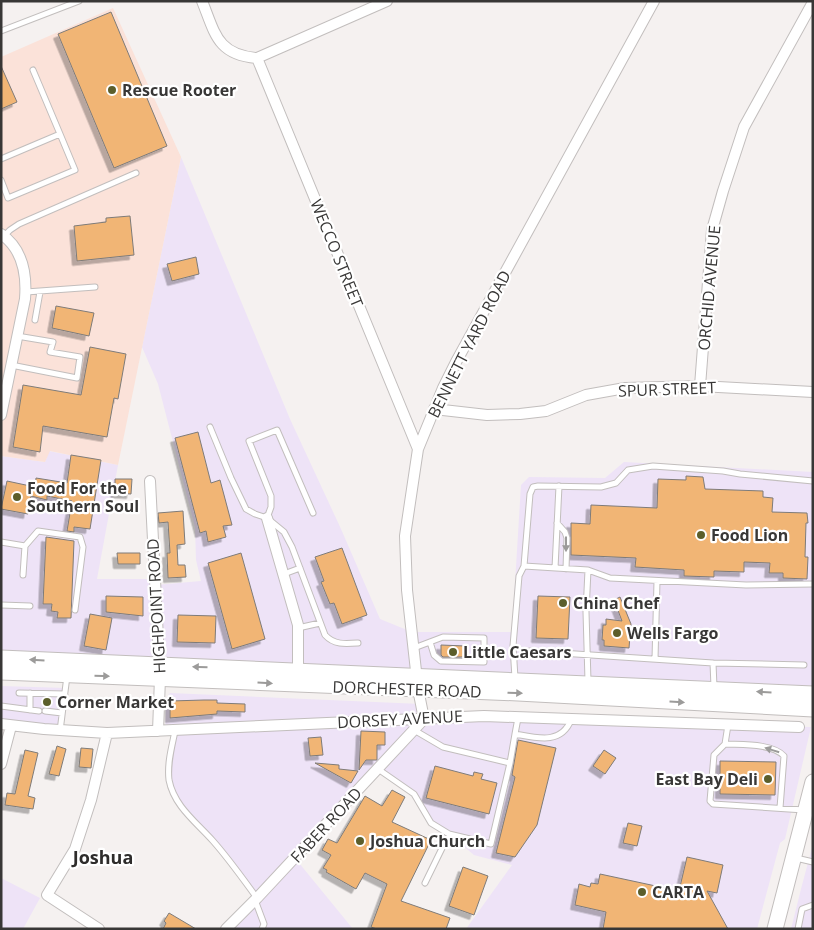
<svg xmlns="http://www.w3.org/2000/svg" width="814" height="930" viewBox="0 0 814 930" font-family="'Open Sans',sans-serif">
<defs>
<filter id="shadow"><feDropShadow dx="-4.5" dy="4.5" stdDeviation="0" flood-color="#0004"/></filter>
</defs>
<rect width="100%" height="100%" fill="#f5f1f0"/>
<path fill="#eee3f7" d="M181,157L290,419L341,529L380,619L412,632H512L521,485L529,477L605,478L624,462L813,472V686L1,652V456L45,462L49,451L118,465L97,579H155L156,585L201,581L196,560L195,527L158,384L142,347Z
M1,686L66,688L60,731L1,724Z
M170,693L421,704L424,719L811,727L785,839L780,843L757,929H466L512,865L474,855L449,834L431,823L414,794L378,769L295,858L353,929H226L257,898L213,841L187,816L173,793L169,779L175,731H165L166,705L167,697Z
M813,844V929H791L801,889Z
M1,878L40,898L23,929H1Z"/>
<path fill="#fbe2d9" d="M113,8L181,157L118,465L50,451L45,462L1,456V57Z"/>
<path fill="#f1b575" stroke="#7e7b79" filter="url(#shadow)" d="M111,12L167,146L114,168L58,34Z
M1,66L17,102L1,109Z
M130,216L134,255L77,261L74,226L106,222V218Z
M196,257L199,274L172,281L167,264Z
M56,306L94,313L89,336L52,328Z
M90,347L126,354L118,399L114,398L107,437L43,426L40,452L13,447L23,385L81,395Z
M198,432L211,483L220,480L232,525L223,526L226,537L208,542L206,531L200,533L175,438Z
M71,455L101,460L90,529L74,527V532L67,531L72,501L47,496V500L31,496L28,514L1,509L7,481L35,487L36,478L67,483Z
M686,476L703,477L705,489L763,491V497L773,498L772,512L807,513L808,523H806L805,557H808L807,579L783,578V573H769L770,563L744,562V572L714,571V577L684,576V570L635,567L636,558L571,555V523L590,524L591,505L657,508L658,479L686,480Z
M115,479H132L131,494L115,493Z
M183,511L185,544L177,545L178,565H185L186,577L168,578L167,553H170L168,522L159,523L158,513Z
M46,537L74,541L71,618H57L58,612L51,611L52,604H43Z
M342,548L367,615L342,624L334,603L330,604L321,582L324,581L315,557Z
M117,553H140V564H118Z
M241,553L265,639L232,649L208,563Z
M106,596L143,597V616L106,612Z
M538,596L570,597L568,639L536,638Z
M620,597L631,624L629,648L604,646V640H602L603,625H606V619L622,621L614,600Z
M90,614L112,618L106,650L84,646Z
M178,615L216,616L215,643L177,642Z
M441,645L465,646V657H443L441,655Z
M204,700H217V703L245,704V712L217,711V714L170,718V701Z
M361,731L385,732V745H377V760H366L359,770Z
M321,737L323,755L310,756L308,738Z
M518,740L556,748L537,825L515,857L496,853L515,777L512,775Z
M57,746L66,749L59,776L49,774Z
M81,748L93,749L91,768L79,767Z
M25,750L38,753L28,796L35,798L33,809L5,805L7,793L15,794Z
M604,750L616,758L605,774L593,766Z
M720,761L776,762L775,795L720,794Z
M315,763L339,765V769L358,771L351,783Z
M435,766L473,776L474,772L483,774L481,779L497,783L489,814L426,798Z
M392,790L405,797L392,822L431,840L401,901L450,918L446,929H377L371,927L387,884L365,873L356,889L326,872L327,870L323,868L331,855L322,850L328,839L337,843L365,796L382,806Z
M628,823L642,826L637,846L623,843Z
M687,857L723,865L717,893L707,891L728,929H603L606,912L575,905L579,884L590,887L591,883L598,884L600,874L679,891Z
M463,867L488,876L474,915L449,906Z
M169,913L196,929H163L166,923L164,921Z"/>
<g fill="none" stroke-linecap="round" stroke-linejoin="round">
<g stroke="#c2bebd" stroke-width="7">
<path id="lane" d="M1,31L79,1
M1,159L60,134L33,70
M1,180L8,198L75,170L60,134
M4,236L10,230L19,224L136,173
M26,292L95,287
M35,320L40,292
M11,365L77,378L80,357L50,352L53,342L17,336
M210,427L231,478L246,509L255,514L267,518L284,532L292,547L325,635C334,645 345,644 358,643
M267,518L271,507V496L249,441L277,430L313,513
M557,523L565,532L567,538L566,569
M1,542L25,546L23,575
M25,546L38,531L80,537L83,547L75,610
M524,566L530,494L533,487L538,486L601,487L616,483L628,470L653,466L723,471L740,474L813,481
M555,568L559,486
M588,570L586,612L588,681
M284,574L300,568
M1,605L30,606
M298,628L320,623
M414,648L443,637L484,638V662L441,661L434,655L430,642
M530,651L713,663L714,687
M655,659L657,581
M713,663L804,665
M515,678L513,646L519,576L524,566L588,570L610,578L746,585L813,584
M19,693L65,694
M1,706L39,711
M30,710V693
M45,711L62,713
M518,718L515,734C537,738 561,745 571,720
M728,725L725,744L714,755L710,801L713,804L804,810
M414,730L443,747L510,763L515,734
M60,731L67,676
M175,731C172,746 167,763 169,780C174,806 196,822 213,841C229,859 243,879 257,898
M725,744C741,745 772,743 784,756L780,808
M378,769L414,794L431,823L449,834L491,844L510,763
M796,858L813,862
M425,883L449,834
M255,900L264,924L262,929
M798,929L802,909L813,905"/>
</g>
<g stroke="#c2bebd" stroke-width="12">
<path id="street" d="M202,1C215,33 217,55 257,58L387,1
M257,58L418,449
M1,234C23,249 27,274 25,299L1,415
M700,386L712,230L723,191L744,127L813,2
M434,409L487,415L520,414L546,411L586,395L625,388L700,386L813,392
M150,481L160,678L158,731
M267,518L298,625V676
M424,719L418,689L407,590L405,536L418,449L443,388L456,362L654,1
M1,724L44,729L107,733L484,716L799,727
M1,764L11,726
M99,929L47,895L75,849L91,800L107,733
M226,929L257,898L424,719"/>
</g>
<g stroke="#c2bebd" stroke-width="17">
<path id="secondary" d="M1,658L813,694
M1,672L518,693L813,709
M775,929L813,782"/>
</g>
<use href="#lane" stroke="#fff" stroke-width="5"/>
<use href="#street" stroke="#fff" stroke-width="10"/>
<use href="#secondary" stroke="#fff" stroke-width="15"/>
</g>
<defs><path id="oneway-solid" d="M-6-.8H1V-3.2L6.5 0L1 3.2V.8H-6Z" transform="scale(1.25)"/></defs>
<g fill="#9c9b9a">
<use href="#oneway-solid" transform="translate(566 544) rotate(90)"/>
<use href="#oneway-solid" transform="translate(37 660) rotate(-177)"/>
<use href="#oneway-solid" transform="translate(200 667) rotate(-178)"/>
<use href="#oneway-solid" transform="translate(102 676) rotate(2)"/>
<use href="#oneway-solid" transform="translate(265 683) rotate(3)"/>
<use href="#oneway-solid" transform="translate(764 692) rotate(-177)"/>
<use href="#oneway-solid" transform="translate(515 693) rotate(2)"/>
<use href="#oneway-solid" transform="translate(677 702) rotate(3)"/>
<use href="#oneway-solid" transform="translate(772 750) rotate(-163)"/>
</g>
<g fill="#5c5e2b" stroke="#fff" stroke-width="2">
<circle cx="112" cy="90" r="5"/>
<circle cx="17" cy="497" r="5"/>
<circle cx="701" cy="535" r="5"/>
<circle cx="563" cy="603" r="5"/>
<circle cx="617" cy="633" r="5"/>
<circle cx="453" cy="652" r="5"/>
<circle cx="47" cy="702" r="5"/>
<circle cx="768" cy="779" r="5"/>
<circle cx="360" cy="841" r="5"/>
<circle cx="642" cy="892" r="5"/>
</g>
<g text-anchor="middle" stroke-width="4.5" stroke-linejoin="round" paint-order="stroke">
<g font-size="16" font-weight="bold" fill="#383736" stroke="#fff" text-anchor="start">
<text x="122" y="96">Rescue Rooter</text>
<text x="27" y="494">Food For the<tspan x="27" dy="18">Southern Soul</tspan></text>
<text x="711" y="541">Food Lion</text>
<text x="573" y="609">China Chef</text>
<text x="627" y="639">Wells Fargo</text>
<text x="463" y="658">Little Caesars</text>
<text x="57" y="708">Corner Market</text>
<text x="758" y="785" text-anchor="end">East Bay Deli</text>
<text x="370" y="847">Joshua Church</text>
<text x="652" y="898">CARTA</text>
</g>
<g font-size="16" fill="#383736" stroke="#fff">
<text transform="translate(337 253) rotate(68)" y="6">WECCO STREET</text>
<text transform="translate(709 288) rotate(-85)" y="6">ORCHID AVENUE</text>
<text transform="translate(469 344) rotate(-63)" y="6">BENNETT YARD ROAD</text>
<text transform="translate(667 389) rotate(-2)" y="6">SPUR STREET</text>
<text transform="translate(156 606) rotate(-93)" y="6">HIGHPOINT ROAD</text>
<text transform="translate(407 689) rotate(2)" y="6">DORCHESTER ROAD</text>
<text transform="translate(400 719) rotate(-3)" y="6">DORSEY AVENUE</text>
<text transform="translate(326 825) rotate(-47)" y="6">FABER ROAD</text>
</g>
<g font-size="18" font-weight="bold" fill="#2e2c2b" stroke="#fff">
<text x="103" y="864">Joshua</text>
</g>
</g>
<rect width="814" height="930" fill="none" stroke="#383736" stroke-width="5"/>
</svg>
